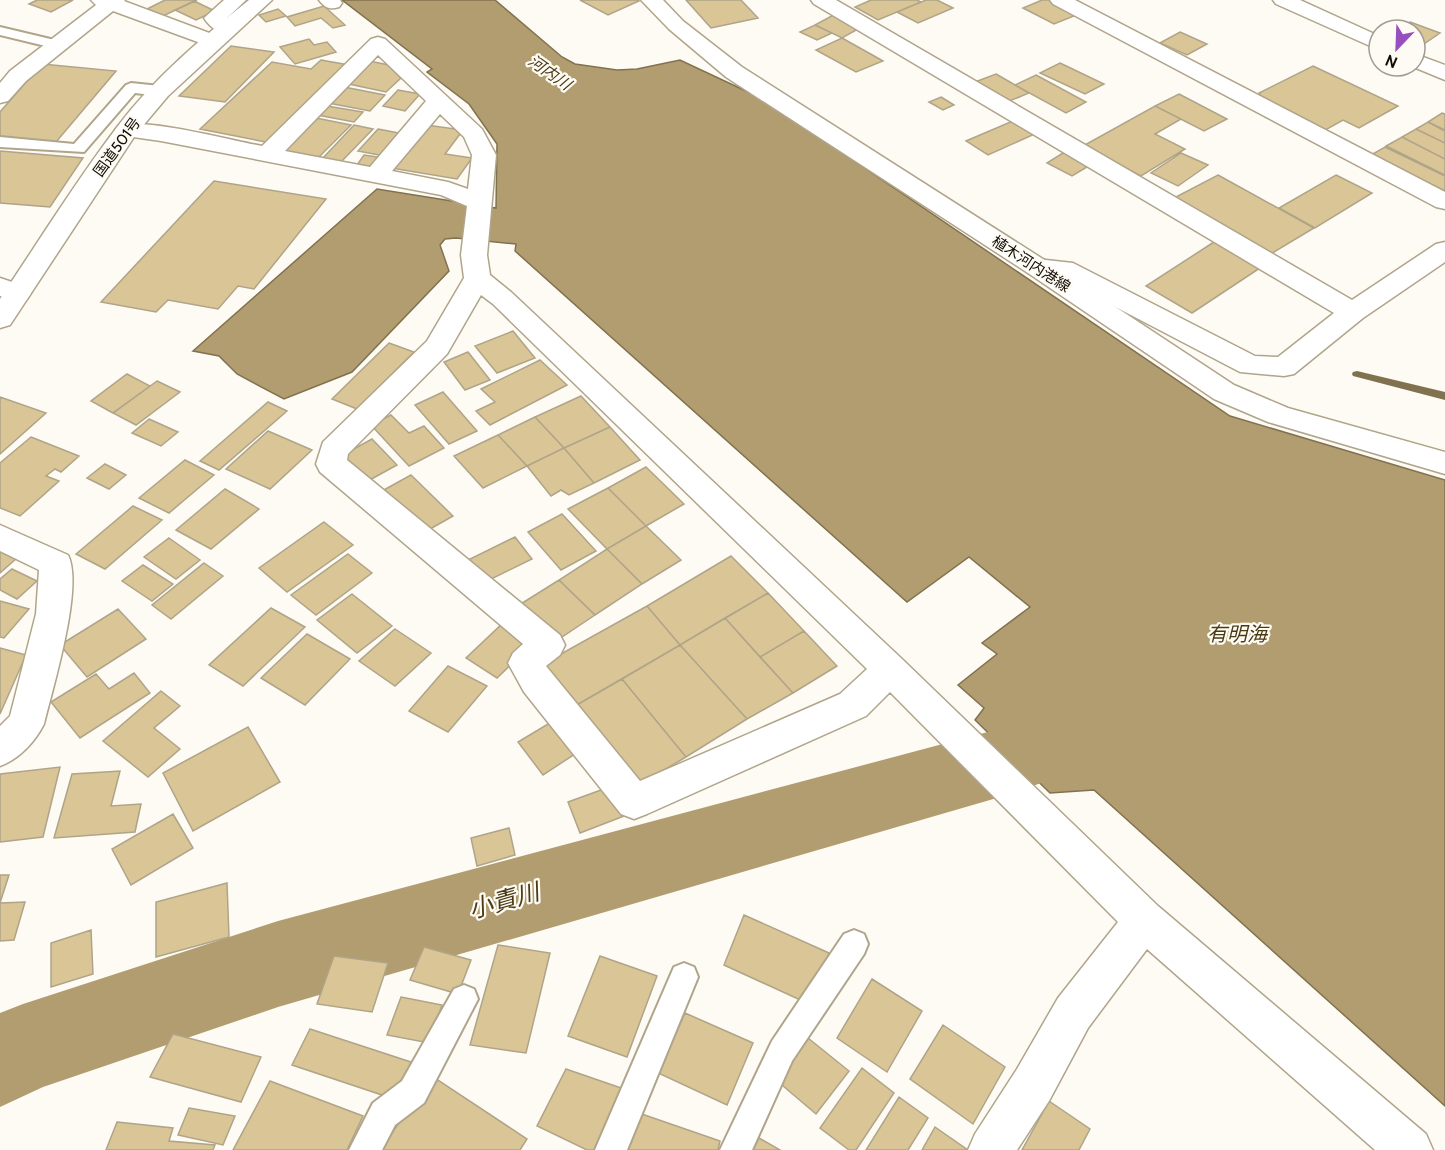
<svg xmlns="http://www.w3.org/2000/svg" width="1445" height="1150" viewBox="0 0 1445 1150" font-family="Cabin,'Noto Sans JP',sans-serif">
<rect width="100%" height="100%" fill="#fefbf5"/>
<path fill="#b19d6f" stroke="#81724f" stroke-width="1.5" d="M342,0H495L562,57L575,64L617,70L637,69L680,60L763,99L1230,416L1445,480V1106L1094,790L1050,793L975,720L984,708L958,685L997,654L982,643L1030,607L969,557L907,602L515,251L516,244L456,238L445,239L440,245L449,271L352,372L284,399L237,374L219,356L193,351L377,189L496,208L497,144L469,104L427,72L432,69Z"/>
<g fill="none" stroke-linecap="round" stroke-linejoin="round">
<path fill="#81724f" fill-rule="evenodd" d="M1357,371L1445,392V400L1353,376L1352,374L1353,372Z"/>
<path fill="#b19d6f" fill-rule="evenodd" d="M1014,725L1041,735L1053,759L1041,783L1014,793L278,1007L43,1087L0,1107V1013L23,1004L278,921Z"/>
</g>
<path fill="#d9c596" stroke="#afa488" stroke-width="1.5" d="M37,0H73L51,12L29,4Z
M165,0H197L163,16L147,9Z
M580,0H637L639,1L608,15Z
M686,0H741L758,18L711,28Z
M871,0H917L921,2L878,20L855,7Z
M926,0H937L953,8L918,23L897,12Z
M1042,0H1052L1079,14L1054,24L1023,8Z
M194,1L215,11L196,20L175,10Z
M324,6L345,25L333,28L321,18L295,26L287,17Z
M278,9L286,16L266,22L259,15Z
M837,13L865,25L842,38L815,25Z
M1410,22L1440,33L1415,50V30H1398Z
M815,25L832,33L817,40L800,32Z
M1180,32L1207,44L1187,55L1160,43Z
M842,38L883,61L856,72L816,50Z
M309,39L314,45L327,42L336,52L295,64L280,47Z
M231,46L274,52L225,102L179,96Z
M321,60L349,65L271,143L200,129L272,62L311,69Z
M369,61L389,65L401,78L386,92L344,83Z
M1060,63L1104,84L1085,94L1040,73Z
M42,64L116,71L56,142L0,138V112Z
M1313,66L1398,106L1359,128L1343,120L1320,133L1268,107L1259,93Z
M996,74L1029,93L1007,102L975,82Z
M1036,75L1086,102L1066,113L1015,85Z
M344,87L385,95L370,111L328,103Z
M398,90L420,94L405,111L383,106Z
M1179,94L1227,119L1204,131L1155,106Z
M941,97L954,105L943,110L929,102Z
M327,106L363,112L354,122L317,115Z
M1155,106L1181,119L1155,134L1185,149L1141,176L1083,146Z
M1442,113L1445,114V130L1428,122Z
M316,118L351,125L318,158L282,151Z
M1015,120L1037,133L988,155L966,141Z
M1428,122L1445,131V143L1416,129Z
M354,125L373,129L341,162L322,159Z
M426,125L463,130L445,154L472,158L457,179L391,168Z
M378,129L404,134L384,156L358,151Z
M1416,129L1445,143V159L1402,137Z
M1402,137L1445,159V175L1386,146Z
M1385,147L1445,176V191L1371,155Z
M0,151L83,158L50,207L0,203Z
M1066,151L1092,164L1072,176L1047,163Z
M1181,153L1208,165L1178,186L1151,173Z
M364,155L384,158L377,167L357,165Z
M1218,175L1314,228L1269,255L1172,199Z
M1336,175L1372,193L1315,228L1279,208Z
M214,181L326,199L254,289L238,286L218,309L168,300L156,312L101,302Z
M1214,242L1260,268L1192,313L1146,286Z
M513,331L535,358L497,373L475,346Z
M389,343L414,352L357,409L332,399Z
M468,352L490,380L465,390L444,362Z
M540,360L567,385L490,425L476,411L495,402L481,389Z
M127,374L150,386L113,413L91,401Z
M157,381L180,392L136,425L113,413Z
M443,392L477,431L449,444L415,405Z
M581,396L610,427L564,448L535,417Z
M0,397L46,413L0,454Z
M268,402L287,411L219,470L200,461Z
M391,415L409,433L424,426L444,448L409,466L371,425Z
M535,417L564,448L527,466L498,435Z
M149,419L178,432L161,446L132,433Z
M610,427L640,460L594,483L564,448Z
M268,431L312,450L270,489L226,469Z
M498,435L527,466L483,488L454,456Z
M31,437L79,456L61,472L55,469L46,476L59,481L20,516L0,508V463Z
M372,439L397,465L366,482L341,456Z
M564,448L594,483L569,495L561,490L551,496L527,466Z
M185,460L214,475L169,513L139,498Z
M105,464L126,475L109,489L87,478Z
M646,467L684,504L646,526L608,488Z
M411,475L453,516L423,533L382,491Z
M608,488L646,526L607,549L568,509Z
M225,489L259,509L211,549L176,530Z
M133,506L162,520L105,569L76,554Z
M562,514L596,551L561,570L528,532Z
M324,522L353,545L287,592L259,568Z
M646,526L681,560L642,584L607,549Z
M515,537L532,559L483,583L468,560Z
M169,538L200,560L176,579L144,557Z
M607,549L642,584L595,615L559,580Z
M0,550L17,558L0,573Z
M348,554L372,573L316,615L291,595Z
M731,556L768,593L680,645L647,606Z
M204,563L223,576L171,619L152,605Z
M143,565L173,584L152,601L122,581Z
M12,569L37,581L17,599L0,590V579Z
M559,580L595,615L553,643L516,607Z
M768,593L804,631L760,657L725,618Z
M352,594L392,626L357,653L317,620Z
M0,601L29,609L4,638L0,637Z
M647,606L680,645L575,706L543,664Z
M271,608L305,627L243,686L209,665Z
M118,609L146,639L87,677L60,645Z
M725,618L793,693L747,719L680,645Z
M503,623L534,642L497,678L466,658Z
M395,629L431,653L395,686L359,661Z
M804,631L837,666L793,693L760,657Z
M307,634L350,659L305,705L261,678Z
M680,645L747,719L686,757L622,679Z
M0,648L26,655L0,714Z
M448,666L487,686L448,732L409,711Z
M134,673L150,693L80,738L51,702L96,674L109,689Z
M622,679L686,757L632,789L575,706Z
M161,691L180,706L154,728L180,749L148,777L103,741Z
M553,721L578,752L543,775L518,742Z
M248,727L280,782L193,831L163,773Z
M60,767L43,837L0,842V774Z
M120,771L111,806L141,804L135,832L54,838L72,774Z
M612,786L624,816L580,833L568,802Z
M173,814L193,848L131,885L112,849Z
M509,828L515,855L477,866L471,838Z
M0,875H9L0,903L25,902L14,940L0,941Z
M227,883L229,937L156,957V902Z
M744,915L829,953L809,1004L724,965Z
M91,930L93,974L51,987V943Z
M498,945L550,953L526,1053L470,1045Z
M424,947L471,960L458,994L410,980Z
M334,956L388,963L372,1012L317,1004Z
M600,956L657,976L627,1057L568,1036Z
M872,979L922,1011L887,1072L837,1038Z
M401,997L442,1005L429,1043L387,1035Z
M685,1013L753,1043L727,1105L658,1073Z
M943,1025L1005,1067L973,1124L910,1079Z
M310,1029L414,1063L397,1100L292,1065Z
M173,1034L261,1057L241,1102L150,1077Z
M808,1038L849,1071L816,1114L776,1080Z
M862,1068L894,1093L856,1150H849L820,1128Z
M566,1069L624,1089L598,1150H587L537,1126Z
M432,1076L527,1139L520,1150H380Z
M270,1081L363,1116L347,1150H233Z
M899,1097L928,1118L908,1150H866Z
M1049,1101L1090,1129L1079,1150H1022Z
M189,1108L235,1116L223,1145L178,1135Z
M636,1112L720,1141L718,1150H623Z
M117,1122L173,1128L169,1141L215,1145L213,1150H106Z
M935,1127L968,1150H922Z
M759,1138L780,1150H753Z"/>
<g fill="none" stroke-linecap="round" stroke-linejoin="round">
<g stroke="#b0a58a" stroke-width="4">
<path id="lane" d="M0,27L63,42L65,45L58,49L0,35Z
M131,83L160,86L168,91L160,96L135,93L84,152L0,147V137L74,144L126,85Z
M854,930L864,934L868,944L864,954L792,1061L752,1150H720L772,1041L844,934Z
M684,963L694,967L698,977L627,1150H595L674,967Z
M464,985L474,989L478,999L424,1103L395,1125L382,1150H349L373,1103L402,1081L454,989Z"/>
</g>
<g stroke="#b0a58a" stroke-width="3">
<path id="street" d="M91,0H125L124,1L220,37L224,41L220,45L213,47L206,45L113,11L26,81L8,101L0,103V83L10,71L96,5Z
M224,0H246L227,18L237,28L234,32C222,36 211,29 204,18Z
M319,0H340L342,3L339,7C330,10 325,8 319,0Z
M811,0H836L1352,300L1436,244L1445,242V262L1363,318L1294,374L1284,376L1240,372L1058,277L1028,273L1024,267L1028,261L1037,259L1073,263L1255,356L1278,357L1334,313L814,4Z
M1050,0H1075L1445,192V209L1436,207L1053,4Z
M1273,0H1300L1379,36V50L1276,4Z
M378,37L385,39L482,129L496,155L487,255L490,275L511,292L902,659L1158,906L1426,1134L1433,1150H1375L1147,949L1088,1028L1049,1101L1017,1150H968L975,1134L1017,1069L1058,998L1118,922L890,692L866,716L647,814L634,819L621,814L524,692L508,663L513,653L523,644L320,472L316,464L323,442L427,341L464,278L461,255L467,206L441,195L161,141L119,135L115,130L119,125C147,118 230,140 262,146L371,39ZM378,55L426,101L370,167L285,151ZM440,114L464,137L472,155L468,189L448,182L392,171ZM481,295L493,304L867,669L840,694L640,781L546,666L560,655L565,645L560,635L347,460L348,454L447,354Z
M1415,54L1445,65V80L1411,66H1415Z
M0,278L27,287L31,293L27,299L18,301L0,296Z
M0,525L68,555C84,586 53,687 44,724C35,742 19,759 0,766V726L10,716L36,614L39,570L0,551Z"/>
</g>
<g stroke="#b0a58a" stroke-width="3">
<path id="secondary" d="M641,0H663L683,21L742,67L1046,261L1234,385L1288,408L1445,452V474L1268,422L1214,399L1028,273L726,77L669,29Z"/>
</g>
<g stroke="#b0a58a" stroke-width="3">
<path id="highway" d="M249,0H272L168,96L136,134L10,325L0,328V299C39,241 76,181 118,126C154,78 203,37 249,0Z"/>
</g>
<use href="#lane" fill="#fff" fill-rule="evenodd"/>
<use href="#street" fill="#fff" fill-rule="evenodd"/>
<use href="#secondary" fill="#fff" fill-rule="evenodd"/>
<use href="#highway" fill="#fff" fill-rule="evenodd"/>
</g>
<g text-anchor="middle" stroke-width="4.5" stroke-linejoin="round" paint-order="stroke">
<g font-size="15" fill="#120d05" stroke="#fefbf5">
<text transform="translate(117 147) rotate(-54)" y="5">国道501号</text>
<text transform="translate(1031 264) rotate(33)" y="5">植木河内港線</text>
</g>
<g font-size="16" font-style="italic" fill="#4a3b15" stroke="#fefbf5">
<text transform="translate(550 72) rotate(35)" y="6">河内川</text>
</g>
<g font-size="20" font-style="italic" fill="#4a3b15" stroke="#fefbf5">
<text x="1237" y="641">有明海</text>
</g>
<g font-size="24" font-style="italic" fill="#4a3b15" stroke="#fefbf5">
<text transform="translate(504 901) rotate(-16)" y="8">小責川</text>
</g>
</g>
<g transform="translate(1397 48) rotate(203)"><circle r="28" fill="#fefbf5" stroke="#a09c95" stroke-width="1.5"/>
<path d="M0-4.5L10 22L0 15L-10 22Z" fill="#974ec1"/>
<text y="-9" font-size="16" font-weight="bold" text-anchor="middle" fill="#120d05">N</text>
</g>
</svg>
